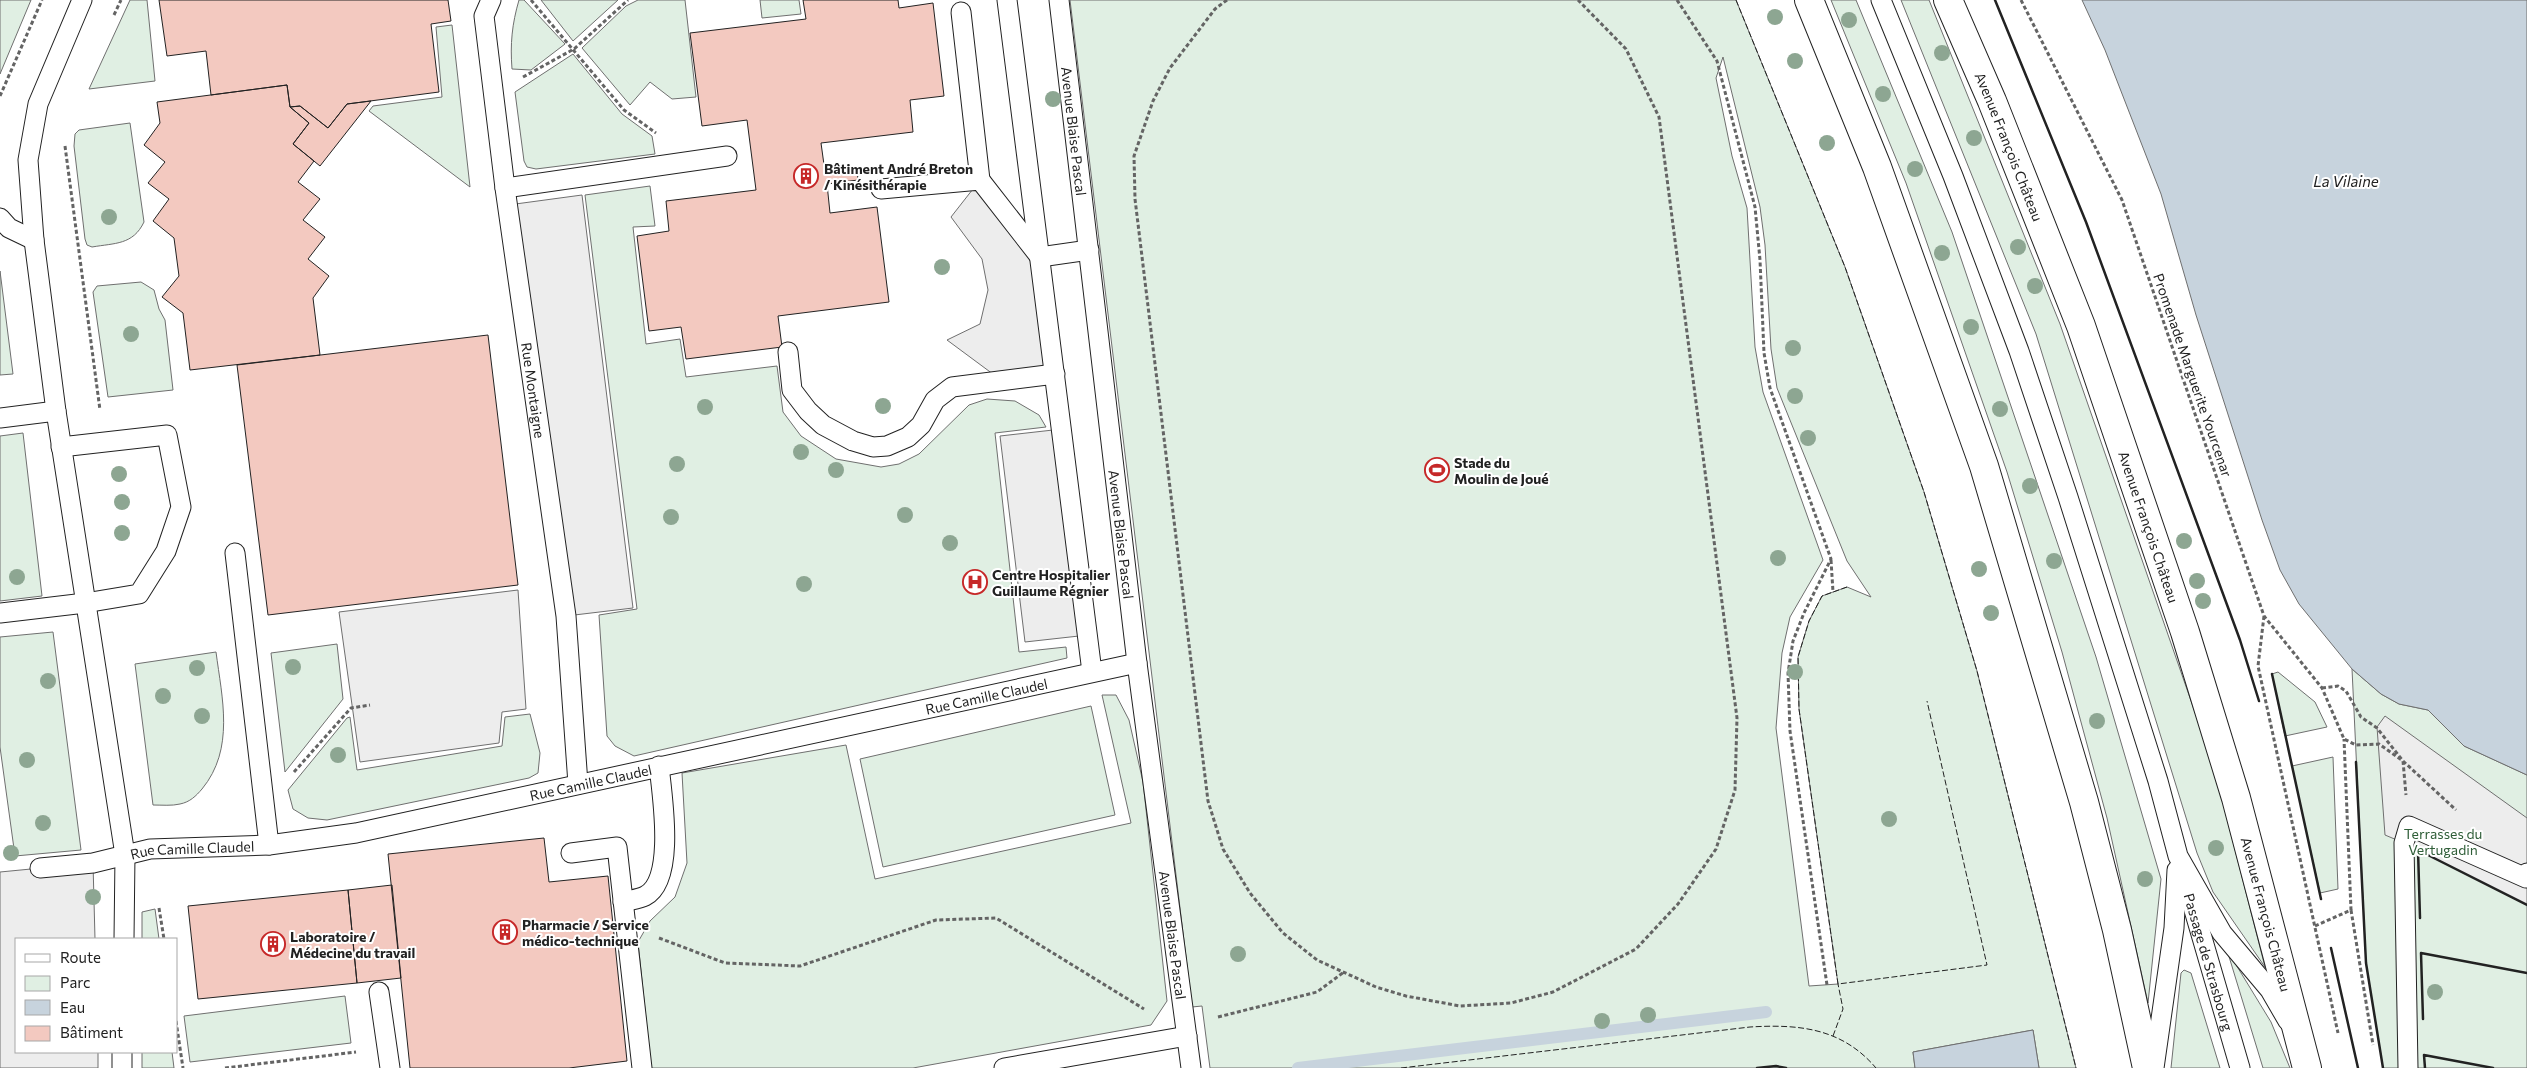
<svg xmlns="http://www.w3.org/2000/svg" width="2527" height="1068" font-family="Commissioner,sans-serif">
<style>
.green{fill:#e0efe3;stroke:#6f6f6f;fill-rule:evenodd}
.parking{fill:#ededed;stroke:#6f6f6f}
.water{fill:#c7d3dd;stroke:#6f6f6f}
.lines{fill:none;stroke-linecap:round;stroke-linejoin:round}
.stream{stroke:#c7d3dd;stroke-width:12}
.building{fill:#f3c9c0;stroke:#222}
.service-casing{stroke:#222;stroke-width:21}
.primary-casing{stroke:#222;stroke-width:30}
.path{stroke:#646464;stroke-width:3;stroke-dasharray:4 2.5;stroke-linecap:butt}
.service{stroke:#fff;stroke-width:19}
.primary{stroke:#fff;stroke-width:28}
.fence{stroke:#222;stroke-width:1;stroke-dasharray:6 2.5;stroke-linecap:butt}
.wall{stroke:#222;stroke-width:2.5}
.tree{fill:#8da692}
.labels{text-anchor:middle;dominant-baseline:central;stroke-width:4;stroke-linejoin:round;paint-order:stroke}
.street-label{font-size:14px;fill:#222;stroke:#fff}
.poi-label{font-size:14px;font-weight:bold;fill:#222;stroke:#fff;text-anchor:start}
.park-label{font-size:14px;fill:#2f5e38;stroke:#fff}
.water-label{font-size:15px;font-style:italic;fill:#222;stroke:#fff}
</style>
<rect width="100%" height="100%" fill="#fff"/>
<path class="green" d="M0 0H31L0 74Z
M130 0H147L155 81 89 89Z
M519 0H524L565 44 531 70 512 69C510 44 512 24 519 0Z
M541 0H618L573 41Z
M638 0H685L696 97 672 99 650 82 630 105 582 48 626 6Z
M760 0H799L801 14 762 18Z
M1070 0H1736L1845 267 1924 492 1977 671 2076 1068H2039L2033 1030 1913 1052 1915 1068H1210L1202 1006 1192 1007ZM1723 57 1760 207 1765 245 1771 349 1777 388 1847 561 1871 597 1847 587 1822 596 1809 621 1798 657 1799 709 1838 984 1809 986 1776 728 1782 653 1790 617 1823 560 1763 392 1755 347 1747 208 1732 156 1716 78Z
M1831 0H1856L1952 232 2096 657 2161 879 2148 1003 2107 818 2062 652 2007 472 1906 183Z
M1901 0H1929L2060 324 2214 767 2265 967 2213 892 2197 853 2036 334Z
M452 25 470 187 369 111 373 106 442 97 436 27Z
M573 54 622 114 652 136 655 154 536 169 527 167 524 161 515 92Z
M130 123 144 222C133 245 115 243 92 247L87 245 85 239 74 146 75 134 79 130Z
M650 186 655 226 633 227 646 344 680 339 686 377 777 366 783 412 801 436 836 459 881 467 899 464 919 454 969 405 987 399 1015 401 1039 415 1046 427 995 433 1019 652 1066 647 1067 658 634 756 615 746 607 736 599 615 637 609 585 195Z
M0 271 13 374 0 375Z
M141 282 154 290 159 309 165 320 173 390 108 397 93 292 97 286Z
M23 433 42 596 0 601V436Z
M53 632 81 850 15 856 0 747V637Z
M337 644 343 699 285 772 271 653Z
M216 652C222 698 235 749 202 789 196 796 190 802 180 804 172 806 162 805 153 805L135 664Z
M2352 669 2381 694 2399 704 2428 710 2464 746 2527 775V1068H2383L2366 963Z
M2278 672 2315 702 2327 727 2285 736 2272 674Z
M1102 695H1116L1129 720 1143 782 1167 1001 1151 1025 913 1068H651L638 942 650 921 675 897 687 863 682 773 846 745 875 879 1131 823Z
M1091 706 1115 815 883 867 860 759Z
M530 714 540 753 538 773 529 778 327 820 308 818 293 809 288 790 347 718 350 717 357 770 502 746 505 717Z
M2333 757 2338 889 2320 893 2292 766Z
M155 909 159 939H142V912Z
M2227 950 2271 1022 2290 1068H2263Z
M2184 970 2191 973 2220 1068H2171L2181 973Z
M345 996 351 1043 190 1062 184 1016Z
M142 1052H172L174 1068H142Z"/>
<path class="parking" d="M980 180 1040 257 1055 374 1001 380 947 340 980 324 988 290 982 259 951 217Z
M582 195 633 608 566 616 508 205Z
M1062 429 1088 635 1025 642 1000 436Z
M518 590 526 709 502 712 499 743 360 762 339 612Z
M2385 716 2527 818V905L2404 843 2385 835 2377 727Z
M93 863 95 939H16V1052H98V1068H0V872Z"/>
<path class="water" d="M2082 0H2527V775L2464 746 2428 710 2399 704 2381 694 2352 669 2299 604 2280 570 2262 520 2196 315 2161 194 2105 50Z
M2033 1030 2039 1068H1915L1913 1052Z"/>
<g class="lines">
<path class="stream" d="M1298 1068 1766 1012"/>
</g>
<path class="building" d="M159 0H448L451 21 431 24 439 92 347 104 328 128 300 106 290 107 287 85 211 95 206 51 167 56Z
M803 0H898L899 8 933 3 944 96 910 100 913 132 821 143 825 172 857 168 858 180 827 184 830 213 877 207 889 302 778 316 782 347 686 359 681 327 649 331 637 236 669 231 666 201 756 190 747 120 702 126 690 33 806 19Z
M287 85 290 107 309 123 293 144 314 161 298 182 320 199 303 220 325 237 308 259 329 276 313 298 320 355 190 370 183 313 162 297 179 276 174 238 153 221 169 199 148 183 165 162 144 145 160 123 157 102Z
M371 101 320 166 293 144 309 123 290 107 300 106 328 128 347 104Z
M488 335 518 585 268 615 237 365Z
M544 838 549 882 608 876 627 1061 569 1068H410L388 854Z
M392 885 401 978 357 983 348 890Z
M348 890 357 983 198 999 188 906Z"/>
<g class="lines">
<defs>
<g id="service">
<path d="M82 0 38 104 28 160 34 240 56 411 125 855 124 939"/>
<path id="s1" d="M491 0 484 16 505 188 566 616 578 784"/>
<path d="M1007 0 1092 672"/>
<path id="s2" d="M1059 0 1137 663 1191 1068"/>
<path d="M1881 0 1953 176 2019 351 2068 497 2158 781 2178 856 2222 933 2270 990 2288 1021"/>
<path d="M961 12 980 180"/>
<path d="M505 188 727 156"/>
<path d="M881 189 980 180 1040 257 1089 250"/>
<path d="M0 218 9 228 34 240"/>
<path d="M788 352 792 390 808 411 823 425 853 441 873 447 887 446 908 437 921 425 935 400 952 387 1055 374"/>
<path d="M0 418 56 411"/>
<path d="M235 553 269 845"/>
<path d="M0 613 85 603 139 594 166 551 181 507 167 435 61 447"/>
<path d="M571 853 617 847 642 1068"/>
<path id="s3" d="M40 868 93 863 150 849 269 845 356 833 1137 663"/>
<path id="s4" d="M2187 886 2240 1068"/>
<path d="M623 902C630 900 639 899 645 896 676 880 662 795 659 766"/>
<path d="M379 992 390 1068"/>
<path d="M122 1068V1052"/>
<path d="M1004 1068 1187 1036"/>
<path d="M2154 1068 2174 928 2177 870"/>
<path d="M2408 1068 2404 843 2409 826 2526 878 2527 873"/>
</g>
<g id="primary">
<path d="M1809 0 1877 167 1984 466 2084 802 2117 930 2147 1068"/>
<path id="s5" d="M1948 0 1992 101 2081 326 2185 632 2236 798 2307 1068"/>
</g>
</defs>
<use href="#service" class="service-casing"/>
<use href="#primary" class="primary-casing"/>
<path class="path" d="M531 0 624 110 656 133
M1227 0 1215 9 1170 68 1153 101 1134 156 1135 199 1208 801 1223 849 1250 893 1283 933 1317 960 1376 987 1406 996 1460 1006 1511 1003 1553 992 1636 949 1678 904 1716 849 1735 790 1737 718 1659 117 1626 49 1578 0
M1677 0 1717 61 1755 207 1760 260 1764 353 1770 388 1831 559 1804 613 1793 641 1788 673 1790 731 1827 985
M2021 0 2122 200 2264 616 2322 688 2344 739 2356 745 2379 744 2403 761 2456 810
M114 15 121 0
M523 77 574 49 628 0
M0 96 42 0
M65 146 100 410
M1831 560 1833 592
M2264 616 2258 666 2338 1033
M2322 688 2338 686 2346 691 2361 717 2377 728 2403 761 2406 795
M294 772 351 708 370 705
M159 908 164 939
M2351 910 2373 1045
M2315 926 2351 910 2344 739
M659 938 725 963 800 966 936 920 996 918 1144 1009
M1218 1017 1317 992 1344 972
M176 1021 183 1068
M225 1068 356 1052"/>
<use href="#service" class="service"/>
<use href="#primary" class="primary"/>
<path class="fence" d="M1736 0 1845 267 1924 492 1977 671 2076 1068
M1847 587 1822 596 1809 621 1798 657 1799 709 1838 984 1987 965 1927 701
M1833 1036 1843 1009 1838 984
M1401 1068 1750 1027C1799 1024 1842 1028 1876 1068"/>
<path class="wall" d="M1995 0 2086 222 2240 640 2259 701
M2272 674 2321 899
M2356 762 2366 963 2383 1068
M2420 918 2418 850 2527 905
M2331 948 2358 1068
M2423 1019 2421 953 2527 973
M1757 1068 1776 1066 1786 1068
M2425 1068 2424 1055 2493 1068"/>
</g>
<g class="tree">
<circle cx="1775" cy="17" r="8"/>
<circle cx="1849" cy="20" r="8"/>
<circle cx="1942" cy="53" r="8"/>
<circle cx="1795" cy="61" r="8"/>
<circle cx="1883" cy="94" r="8"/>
<circle cx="1053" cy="99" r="8"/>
<circle cx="1974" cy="138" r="8"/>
<circle cx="1827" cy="143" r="8"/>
<circle cx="1915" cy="169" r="8"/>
<circle cx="109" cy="217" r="8"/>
<circle cx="2018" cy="247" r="8"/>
<circle cx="1942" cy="253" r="8"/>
<circle cx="942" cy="267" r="8"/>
<circle cx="2035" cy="286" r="8"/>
<circle cx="1971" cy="327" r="8"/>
<circle cx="131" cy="334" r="8"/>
<circle cx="1793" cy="348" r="8"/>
<circle cx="1795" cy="396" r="8"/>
<circle cx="883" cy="406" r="8"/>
<circle cx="705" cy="407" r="8"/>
<circle cx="2000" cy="409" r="8"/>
<circle cx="1808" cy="438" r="8"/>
<circle cx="801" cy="452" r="8"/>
<circle cx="677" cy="464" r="8"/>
<circle cx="836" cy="470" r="8"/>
<circle cx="119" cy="474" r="8"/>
<circle cx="2030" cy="486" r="8"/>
<circle cx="122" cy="502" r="8"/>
<circle cx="905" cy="515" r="8"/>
<circle cx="671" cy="517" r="8"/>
<circle cx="122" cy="533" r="8"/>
<circle cx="2184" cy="541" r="8"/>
<circle cx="950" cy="543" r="8"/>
<circle cx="1778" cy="558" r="8"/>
<circle cx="2054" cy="561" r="8"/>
<circle cx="1979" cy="569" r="8"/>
<circle cx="17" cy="577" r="8"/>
<circle cx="2197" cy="581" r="8"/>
<circle cx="804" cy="584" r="8"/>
<circle cx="2203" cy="601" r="8"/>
<circle cx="1991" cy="613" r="8"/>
<circle cx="293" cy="667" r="8"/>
<circle cx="197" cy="668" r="8"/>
<circle cx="1795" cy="672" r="8"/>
<circle cx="48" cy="681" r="8"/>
<circle cx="163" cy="696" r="8"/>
<circle cx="202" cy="716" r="8"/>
<circle cx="2097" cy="721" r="8"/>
<circle cx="338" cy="755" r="8"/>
<circle cx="27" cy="760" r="8"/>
<circle cx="1889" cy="819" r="8"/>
<circle cx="43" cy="823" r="8"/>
<circle cx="2216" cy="848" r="8"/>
<circle cx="11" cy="853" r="8"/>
<circle cx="2145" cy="879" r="8"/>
<circle cx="93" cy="897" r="8"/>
<circle cx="1238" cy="954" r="8"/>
<circle cx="2435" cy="992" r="8"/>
<circle cx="1648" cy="1015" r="8"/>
<circle cx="1602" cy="1021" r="8"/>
</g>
<defs>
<symbol id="building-ring" viewBox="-11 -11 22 22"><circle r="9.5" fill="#fff" stroke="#c62828" stroke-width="1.5"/><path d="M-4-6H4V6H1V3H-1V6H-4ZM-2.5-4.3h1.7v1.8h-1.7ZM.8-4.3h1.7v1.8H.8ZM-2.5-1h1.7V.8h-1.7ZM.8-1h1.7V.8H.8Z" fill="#c62828"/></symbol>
<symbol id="stadium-ring" viewBox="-11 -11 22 22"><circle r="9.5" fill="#fff" stroke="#c62828" stroke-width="1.5"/><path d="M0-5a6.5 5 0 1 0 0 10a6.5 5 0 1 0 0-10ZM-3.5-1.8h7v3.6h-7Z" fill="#c62828"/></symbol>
<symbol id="hospital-ring" viewBox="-11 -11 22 22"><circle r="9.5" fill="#fff" stroke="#c62828" stroke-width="1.5"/><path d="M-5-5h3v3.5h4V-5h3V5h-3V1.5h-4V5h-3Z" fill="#c62828"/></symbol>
</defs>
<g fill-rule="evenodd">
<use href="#building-ring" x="792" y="162" width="28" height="28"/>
<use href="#stadium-ring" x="1423" y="456" width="28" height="28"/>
<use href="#hospital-ring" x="961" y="568" width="28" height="28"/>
<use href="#building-ring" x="491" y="918" width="28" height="28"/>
<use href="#building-ring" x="259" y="930" width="28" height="28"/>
</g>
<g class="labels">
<g class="street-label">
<text stroke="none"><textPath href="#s2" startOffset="132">Avenue Blaise Pascal</textPath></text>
<text stroke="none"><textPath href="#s5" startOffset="159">Avenue François Château</textPath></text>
<text transform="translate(2193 375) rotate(71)">Promenade Marguerite Yourcenar</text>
<text stroke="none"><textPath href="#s1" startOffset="395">Rue Montaigne</textPath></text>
<text stroke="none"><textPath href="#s5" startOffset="564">Avenue François Château</textPath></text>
<text stroke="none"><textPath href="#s2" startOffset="538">Avenue Blaise Pascal</textPath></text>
<text stroke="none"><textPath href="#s3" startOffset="964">Rue Camille Claudel</textPath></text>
<text stroke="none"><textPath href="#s3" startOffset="559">Rue Camille Claudel</textPath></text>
<text stroke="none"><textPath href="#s3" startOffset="154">Rue Camille Claudel</textPath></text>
<text stroke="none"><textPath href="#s5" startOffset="969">Avenue François Château</textPath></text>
<text stroke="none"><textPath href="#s2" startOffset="942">Avenue Blaise Pascal</textPath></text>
<text stroke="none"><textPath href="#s4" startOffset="79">Passage de Strasbourg</textPath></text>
</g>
<g class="poi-label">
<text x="824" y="168">Bâtiment André Breton<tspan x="824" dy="16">/ Kinésithérapie</tspan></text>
<text x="1454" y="462">Stade du<tspan x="1454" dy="16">Moulin de Joué</tspan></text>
<text x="992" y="574">Centre Hospitalier<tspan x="992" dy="16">Guillaume Régnier</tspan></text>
<text x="522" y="924">Pharmacie / Service<tspan x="522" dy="16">médico-technique</tspan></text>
<text x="290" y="936">Laboratoire /<tspan x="290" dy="16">Médecine du travail</tspan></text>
</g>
<g class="park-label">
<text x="2443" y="833">Terrasses du<tspan x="2443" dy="16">Vertugadin</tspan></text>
</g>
<g class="water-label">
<text x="2346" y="181">La Vilaine</text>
</g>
</g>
<rect x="15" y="938" width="162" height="115" fill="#ffffff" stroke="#a7a7a7"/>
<rect x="25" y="954" width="25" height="8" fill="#ffffff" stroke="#a7a7a7"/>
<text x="60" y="963" font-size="15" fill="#222222">Route</text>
<rect x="25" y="976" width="25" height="15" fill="#e0efe3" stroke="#a7a7a7"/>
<text x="60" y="988" font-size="15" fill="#222222">Parc</text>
<rect x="25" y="1000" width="25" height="15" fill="#c7d3dd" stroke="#a7a7a7"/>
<text x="60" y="1013" font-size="15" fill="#222222">Eau</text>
<rect x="25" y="1026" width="25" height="15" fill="#f3c9c0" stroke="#a7a7a7"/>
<text x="60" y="1038" font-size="15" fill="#222222">Bâtiment</text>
</svg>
